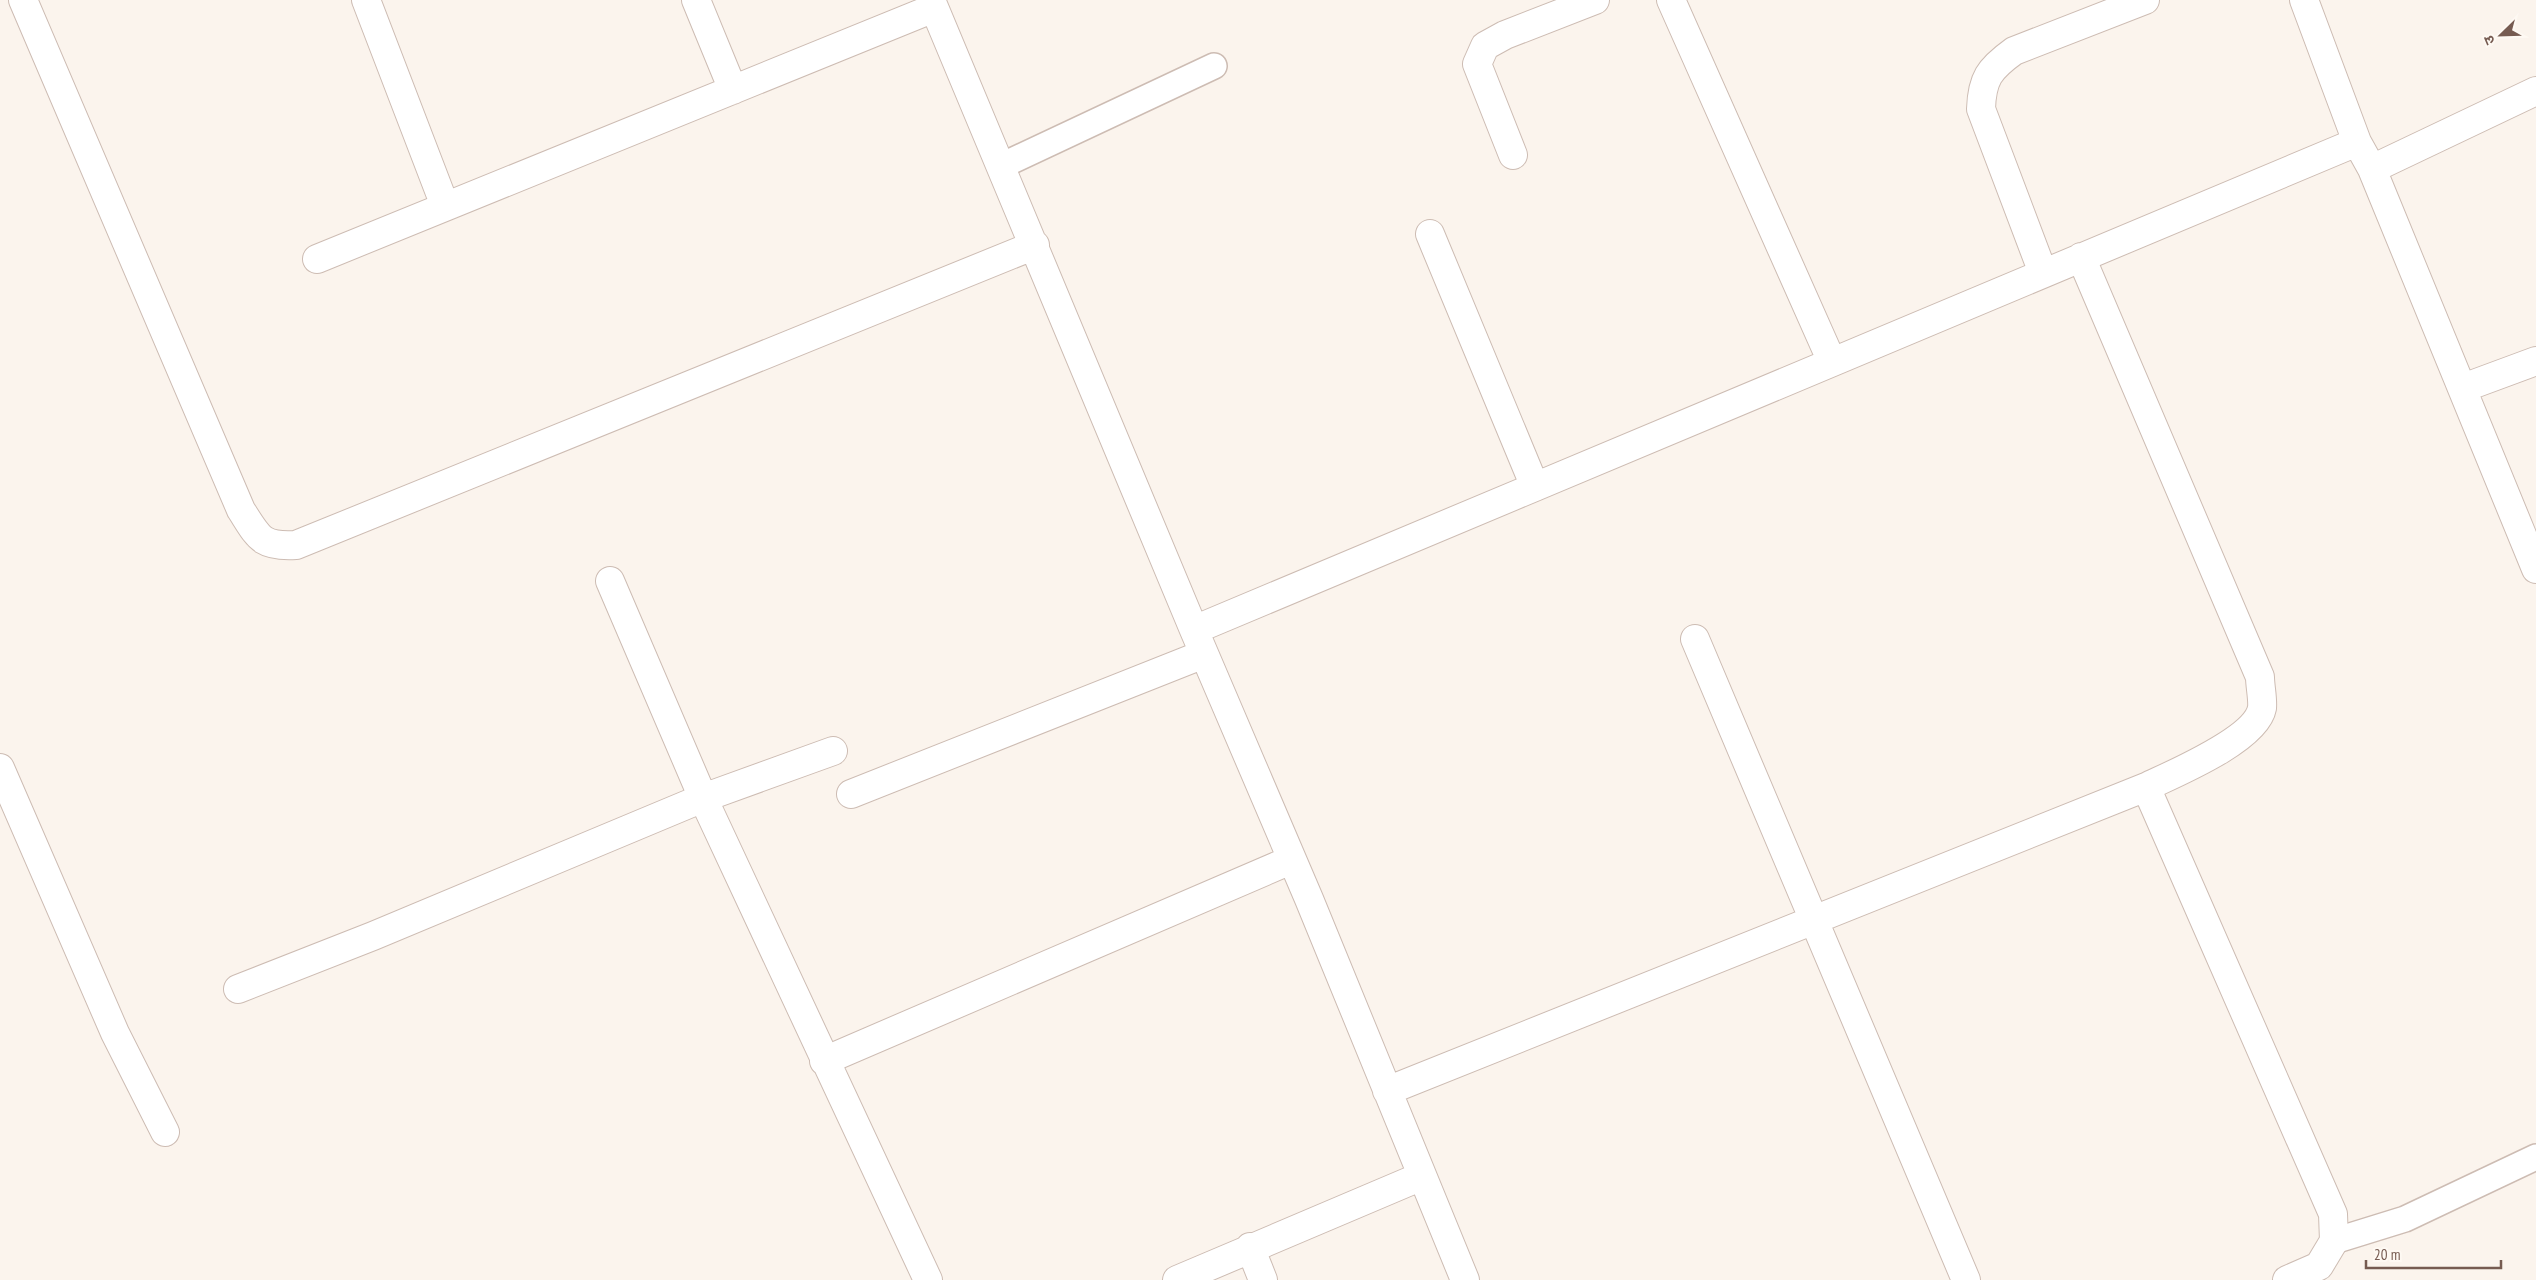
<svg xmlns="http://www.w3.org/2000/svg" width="2536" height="1280" font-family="'PT Sans Narrow','Noto Sans Devanagari',sans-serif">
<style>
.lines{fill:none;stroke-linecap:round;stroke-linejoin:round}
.service-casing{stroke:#cdbcb3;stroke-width:28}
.minor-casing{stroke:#cdbcb3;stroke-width:30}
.service{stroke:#fff;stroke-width:25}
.minor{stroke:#fff;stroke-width:28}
</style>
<rect width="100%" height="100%" fill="#fbf4ed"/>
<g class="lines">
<defs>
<path id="service" d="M1001 166 1214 66
M2334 1241 2405 1219 2536 1157"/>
<path id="minor" d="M23 0 241 510C259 538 261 547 296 545L1035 245
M366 0 445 206
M696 0 733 90
M931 0 1194 630 1309 899 1465 1280
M1671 0 1832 362
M2304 0 2357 142 2372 169 2536 569
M1513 155 1477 64 1485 46 1505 35 1595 0
M2372 169 2536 91
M1430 234 1535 487
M317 259 934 8
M2043 273 1981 109C1982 79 1989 69 2014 51L2145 0
M2463 388 2536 361
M610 581 703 798 928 1280
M1194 630 2357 142
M1695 639 1966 1280
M0 768 115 1033 165 1132
M2146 787 2333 1214 2334 1241 2319 1266 2287 1280
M851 794 1204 654
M238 989 373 936 703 798 833 751
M824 1061 1291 860
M1387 1091 2146 787C2173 774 2256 740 2262 708 2263 699 2260 686 2260 677L2081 257
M1250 1247 1263 1280
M1177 1280 1422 1176"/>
</defs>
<use href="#service" class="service-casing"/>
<use href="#minor" class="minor-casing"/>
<use href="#service" class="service"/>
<use href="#minor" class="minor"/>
</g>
<g transform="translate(2501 35) rotate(247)" stroke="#fef9f3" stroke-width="4" paint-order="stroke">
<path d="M0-4L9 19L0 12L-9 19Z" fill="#765b51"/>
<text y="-8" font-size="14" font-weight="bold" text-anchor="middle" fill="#765b51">उ</text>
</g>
<path d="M2366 1260v8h135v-8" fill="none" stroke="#765b51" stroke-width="2.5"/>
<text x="2374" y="1260" font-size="15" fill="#765b51" stroke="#fef9f3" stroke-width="4" paint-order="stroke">20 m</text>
</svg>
